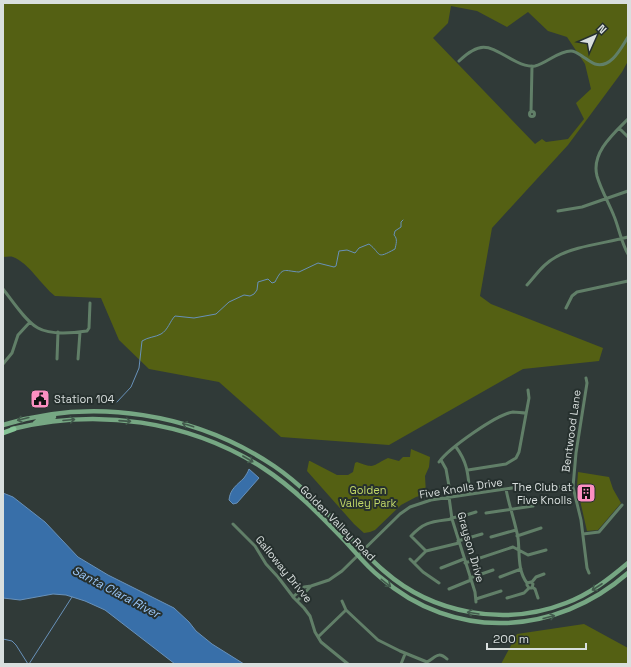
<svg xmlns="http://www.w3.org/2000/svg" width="631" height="667" font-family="'Space Grotesk',sans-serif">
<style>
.green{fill:#546013;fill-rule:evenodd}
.water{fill:#386fa9;stroke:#6891b9}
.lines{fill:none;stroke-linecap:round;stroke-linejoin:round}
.stream{stroke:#6891b9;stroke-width:1}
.minor{stroke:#617f68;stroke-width:3}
.secondary{stroke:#76a783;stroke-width:4.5}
.primary{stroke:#86c597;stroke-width:5}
.oneway{stroke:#425a4c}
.labels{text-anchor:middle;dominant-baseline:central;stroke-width:4;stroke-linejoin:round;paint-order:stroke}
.poi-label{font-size:11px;fill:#d9dfde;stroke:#26302e;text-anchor:start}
.street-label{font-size:11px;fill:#d9dfde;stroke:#26302e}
.park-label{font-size:11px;fill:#c1d768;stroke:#26302e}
.water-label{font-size:12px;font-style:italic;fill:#99c4f5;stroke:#26302e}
</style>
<rect width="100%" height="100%" fill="#303a38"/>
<path class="green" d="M3 3H628V61L622 72 568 145 492 228 480 296 491 304 603 348 599 361 523 369 389 445 281 437 219 382 149 369 119 340 101 298 55 296C41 285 29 263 13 257 10 256 6 257 3 257ZM451 6 477 11 507 27 528 12 548 31 567 37 585 64 591 89 576 103 584 119 568 139 546 142 542 139 535 144 433 38 448 23Z
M411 449 430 457 429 467 425 476 426 494 416 497 401 505 375 530 370 532 364 533 354 524 307 471 309 461H310L337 475H348L353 472 355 463 357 462C376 469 371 466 388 458L399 461 403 457H410Z
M578 472 609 477 613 489 621 503 598 530 587 531 577 487Z
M584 624 628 648V664H501L517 634Z"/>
<path class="water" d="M249 469 259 478 237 503 233 504 229 500C230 489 237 485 244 478 246 475 248 472 249 469Z
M3 493 13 497 45 522 78 557 108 575 174 608 189 622 196 631 212 644 244 664H175L105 610 85 601 66 595 53 594 20 600 3 598Z"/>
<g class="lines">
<path class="stream" d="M117 402 131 387 139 368 142 341C148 337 156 337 161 334 168 330 170 321 175 316L194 318 216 314 229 302 244 295 250 296 254 294 257 290 258 282 268 279 272 283 275 282C283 266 284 271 299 272L318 263 334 267 336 266 339 251 347 250 355 253 359 248 369 244C382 254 375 260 395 249 396 244 398 239 394 235L395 231 401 227V222L403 220
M3 639 12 641 16 645 28 664
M29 664 72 597"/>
<path class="minor" d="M459 61C484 37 491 49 517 62 523 65 528 67 535 66 547 63 558 51 571 51 576 51 580 55 585 58 588 60 592 63 595 64 611 69 621 48 628 37
M529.5 114a2.5 2.5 0 1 1 5 0a2.5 2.5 0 1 1-5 0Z
M531 112 532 66
M628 119C613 134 591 153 597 176 601 190 609 203 614 216 619 228 621 242 628 254
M619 128 628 137
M558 211 582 207 628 191
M527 285C536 275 544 263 556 257 574 246 607 243 628 237
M3 289C12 300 25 321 38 328 50 335 73 333 87 331L89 328 90 303
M566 308 572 296 577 292 628 281
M57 359 58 332
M78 359 80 332
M3 364 12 353 18 335 30 322
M586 378 587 383 576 453 573 487 581 520 587 568 589 573
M456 447C468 463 468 475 470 494
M441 460 446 469 449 486
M439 462C449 448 497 414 513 412 517 412 522 413 526 413
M468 470 506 464 516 458 519 452 529 398 528 390
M506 489C509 506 515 521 518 538 520 553 517 570 527 583
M449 497 452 519 475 592 476 602
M486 513 533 506
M451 518 463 516 476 512
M233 524 255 546 266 564 278 577 294 598 304 608 310 616 315 632 321 642 348 664
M583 534 599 532 622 505
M517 536 541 528
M491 537 516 530
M458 541 482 534
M426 551 411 536C425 521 432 522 452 519
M426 551 459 543
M410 559 423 572 439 583
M414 563 426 551
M465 563 513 547 528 555 546 550
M441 568 464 559
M500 577 521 569
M470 578 493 570
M532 582 536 577 544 574
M532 587 535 589 538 598
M449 589 471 580
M293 597 304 587 311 586 329 580 342 571 400 514 410 507 431 500 519 487H573
M507 598 524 593 529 588H532L533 584 531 582 527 583V585L529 588
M476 599 501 591
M297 601 311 586
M342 601 346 610 378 640 400 651 427 662C436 657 438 651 447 659
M318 637 346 610
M401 664 405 654"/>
<path class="secondary" d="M35 423 40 419 54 417
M3 425C94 397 195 413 274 466 318 496 345 537 384 571 433 614 505 627 566 603 590 594 609 579 628 563
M12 429C97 408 188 420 263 468 294 488 320 515 346 542 357 554 367 567 380 577 454 642 556 636 628 573"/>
<path class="primary" d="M3 433 14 429"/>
</g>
<defs><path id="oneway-shaft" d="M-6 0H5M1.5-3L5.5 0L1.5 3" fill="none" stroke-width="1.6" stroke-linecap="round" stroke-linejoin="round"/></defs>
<g class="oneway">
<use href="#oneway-shaft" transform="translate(23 419) rotate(166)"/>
<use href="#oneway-shaft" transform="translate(69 420) rotate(-5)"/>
<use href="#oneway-shaft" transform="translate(125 421) rotate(4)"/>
<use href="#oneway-shaft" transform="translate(188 425) rotate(-162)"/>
<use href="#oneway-shaft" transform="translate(248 459) rotate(30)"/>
<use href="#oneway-shaft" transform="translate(386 583) rotate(38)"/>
<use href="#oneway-shaft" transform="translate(597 587) rotate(147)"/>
<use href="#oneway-shaft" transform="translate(473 613) rotate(-171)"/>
<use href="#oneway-shaft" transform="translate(549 617) rotate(-14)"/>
</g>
<defs>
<symbol id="civic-square" viewBox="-11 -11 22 22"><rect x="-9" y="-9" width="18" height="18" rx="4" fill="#fc8fc1" stroke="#26302e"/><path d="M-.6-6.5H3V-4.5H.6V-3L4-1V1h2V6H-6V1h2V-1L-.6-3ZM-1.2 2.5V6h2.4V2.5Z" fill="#111"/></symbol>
<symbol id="building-square" viewBox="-11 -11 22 22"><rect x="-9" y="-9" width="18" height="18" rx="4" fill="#fc8fc1" stroke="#26302e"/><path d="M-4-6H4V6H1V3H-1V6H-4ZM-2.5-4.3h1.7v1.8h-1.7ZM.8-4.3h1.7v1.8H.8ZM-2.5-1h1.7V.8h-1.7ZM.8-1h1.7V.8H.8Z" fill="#111"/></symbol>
</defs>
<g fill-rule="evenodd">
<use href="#civic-square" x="29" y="388" width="22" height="22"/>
<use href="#building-square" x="575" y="482" width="22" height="22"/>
</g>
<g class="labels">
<g class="poi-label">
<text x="54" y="399">Station 104</text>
<text x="572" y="487" text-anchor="end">The Club at<tspan x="572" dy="13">Five Knolls</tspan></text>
</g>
<g class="street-label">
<text transform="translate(571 431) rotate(-82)">Bentwood Lane</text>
<text transform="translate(461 488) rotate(-9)">Five Knolls Drive</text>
<text transform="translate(338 523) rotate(45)">Golden Valley Road</text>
<text transform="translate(471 547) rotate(74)">Grayson Drive</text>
<text transform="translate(284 569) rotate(51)">Galloway Drivve</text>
</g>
<g class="park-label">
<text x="368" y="490">Golden<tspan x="368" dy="13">Valley Park</tspan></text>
</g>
<g class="water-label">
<text transform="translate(116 592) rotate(28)">Santa Clara River</text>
</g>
</g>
<rect width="631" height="667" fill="none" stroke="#d9dfde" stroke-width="8"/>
<g transform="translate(595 36) rotate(45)" stroke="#26302e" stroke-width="3" paint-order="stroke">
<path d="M0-3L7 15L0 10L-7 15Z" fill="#d9dfde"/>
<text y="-6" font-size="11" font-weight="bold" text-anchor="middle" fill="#d9dfde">N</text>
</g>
<path d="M487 643v6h99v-6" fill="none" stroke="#d9dfde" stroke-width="2"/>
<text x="493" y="643" font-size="12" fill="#d9dfde" stroke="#26302e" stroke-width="3" paint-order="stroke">200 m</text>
</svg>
